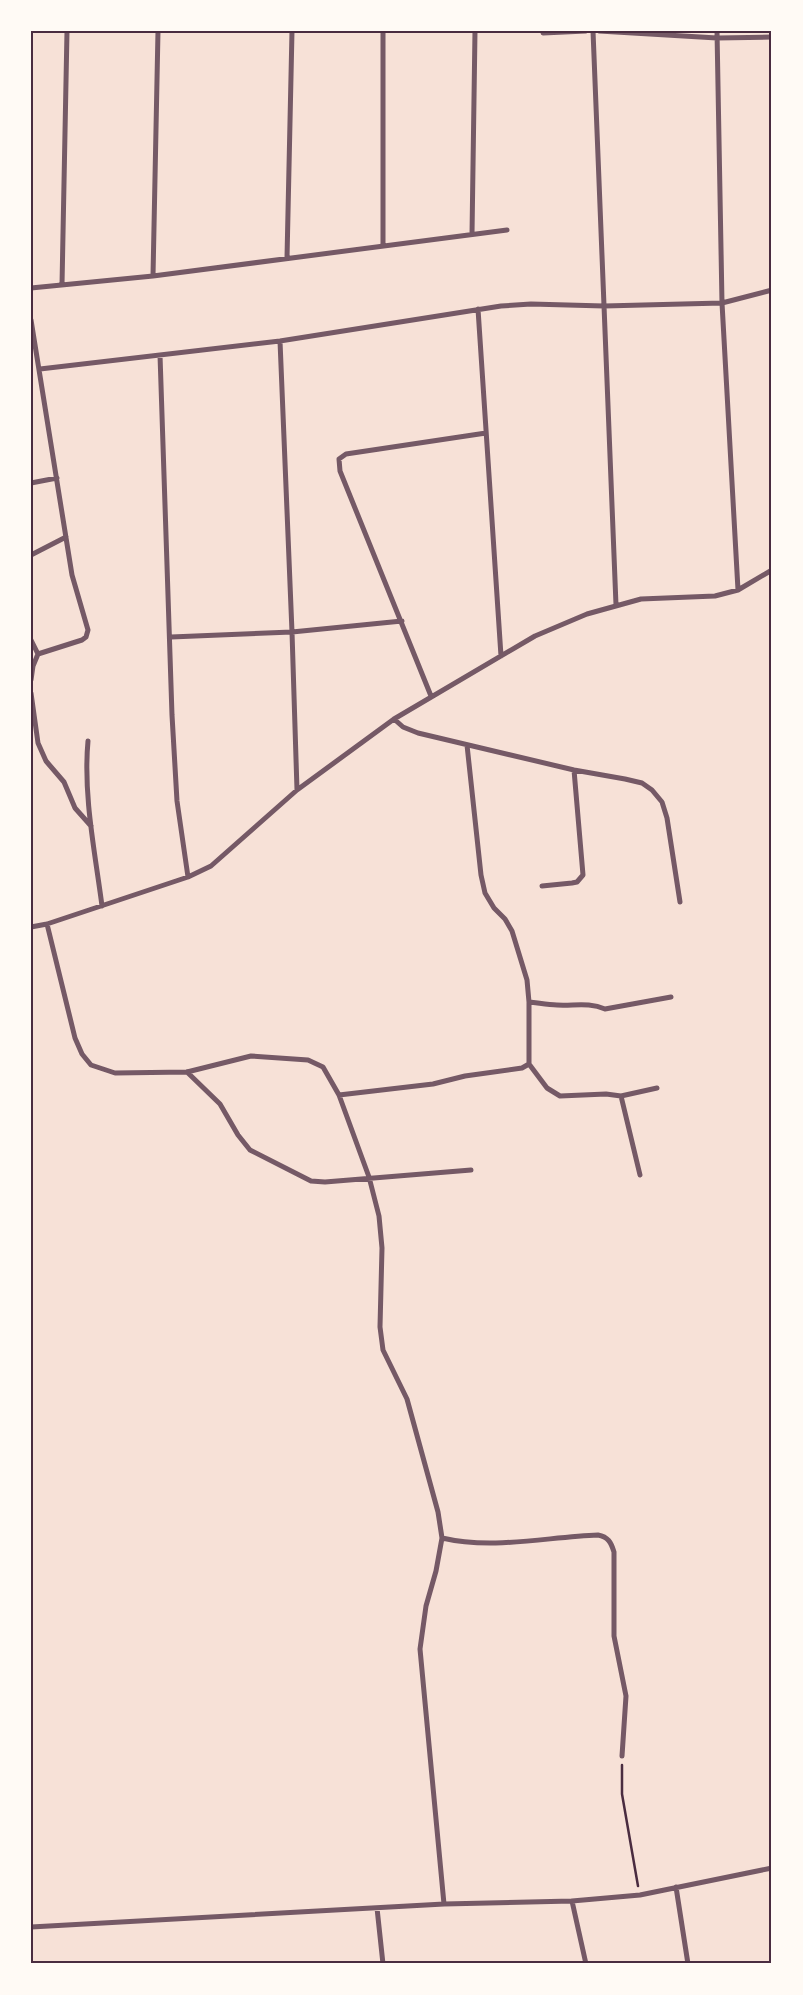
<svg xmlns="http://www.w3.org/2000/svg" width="803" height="1995" font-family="'IBM Plex Sans',sans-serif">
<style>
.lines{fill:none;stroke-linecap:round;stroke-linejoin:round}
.path{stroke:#4a2c40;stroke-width:2.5}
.minor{stroke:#755966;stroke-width:5}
.neatline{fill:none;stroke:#4a2c40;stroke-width:2}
</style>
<rect width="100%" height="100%" fill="#f7e1d7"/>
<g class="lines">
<path class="path" d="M622 1765V1794L638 1886"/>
<path class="minor" d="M593 31 616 605
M599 31 717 38 772 37
M717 31 722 303 738 590
M543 33 586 31
M472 234 475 31
M383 245V31
M287 258 292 31
M153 276 158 31
M62 285 67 31
M31 288 153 276 507 230
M478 309 501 656
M31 320 72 575 88 630 86 637 82 640 38 654 33 666 31 680
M280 341 292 632 297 790
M160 355 172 715 177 801 188 877
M40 369 280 341 501 306 531 304 604 306 722 303 772 290
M31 483 57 478
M31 555 66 537
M171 637 292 632 402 621
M31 640 38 654
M31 693 38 743 46 761 64 782 75 808 91 826
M431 696 340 471 339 459 346 454 486 433
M394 719 403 727 418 733 574 770 625 779 642 783 652 790 662 802 667 818 680 902
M88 741C83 795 95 852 102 906
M467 745 481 875 485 893 494 908 505 919 512 931 527 980 529 1002V1064L547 1088 560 1096 606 1094 621 1096 657 1088
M542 886 572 883 577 882 583 875 574 770
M47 924 75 1038 82 1054 91 1065 115 1073 187 1072 251 1056 308 1060 323 1067 339 1095 369 1177 379 1216 382 1248 380 1327 383 1350 407 1399 438 1512 442 1538 436 1571 426 1606 420 1649 444 1904
M31 927 47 924 188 877 211 866 297 790 394 719 535 636 587 614 641 599 715 596 738 590 772 570
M529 1002C539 1003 548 1005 557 1005 574 1006 589 1002 605 1009L671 997
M187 1072 220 1104 238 1135 250 1150 311 1181 325 1182 471 1170
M339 1095 433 1084 465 1076 522 1068 529 1064
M621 1096 640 1175
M442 1538C493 1550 546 1537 598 1535 608 1537 611 1542 614 1552V1636L626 1696 622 1756
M676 1887 688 1964
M572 1901 586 1964
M377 1908 383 1964
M31 1927 444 1904 572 1901 640 1895 772 1868"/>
</g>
<rect width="803" height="1995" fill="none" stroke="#fffaf5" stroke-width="65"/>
<rect x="32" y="32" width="738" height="1930" class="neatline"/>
</svg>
